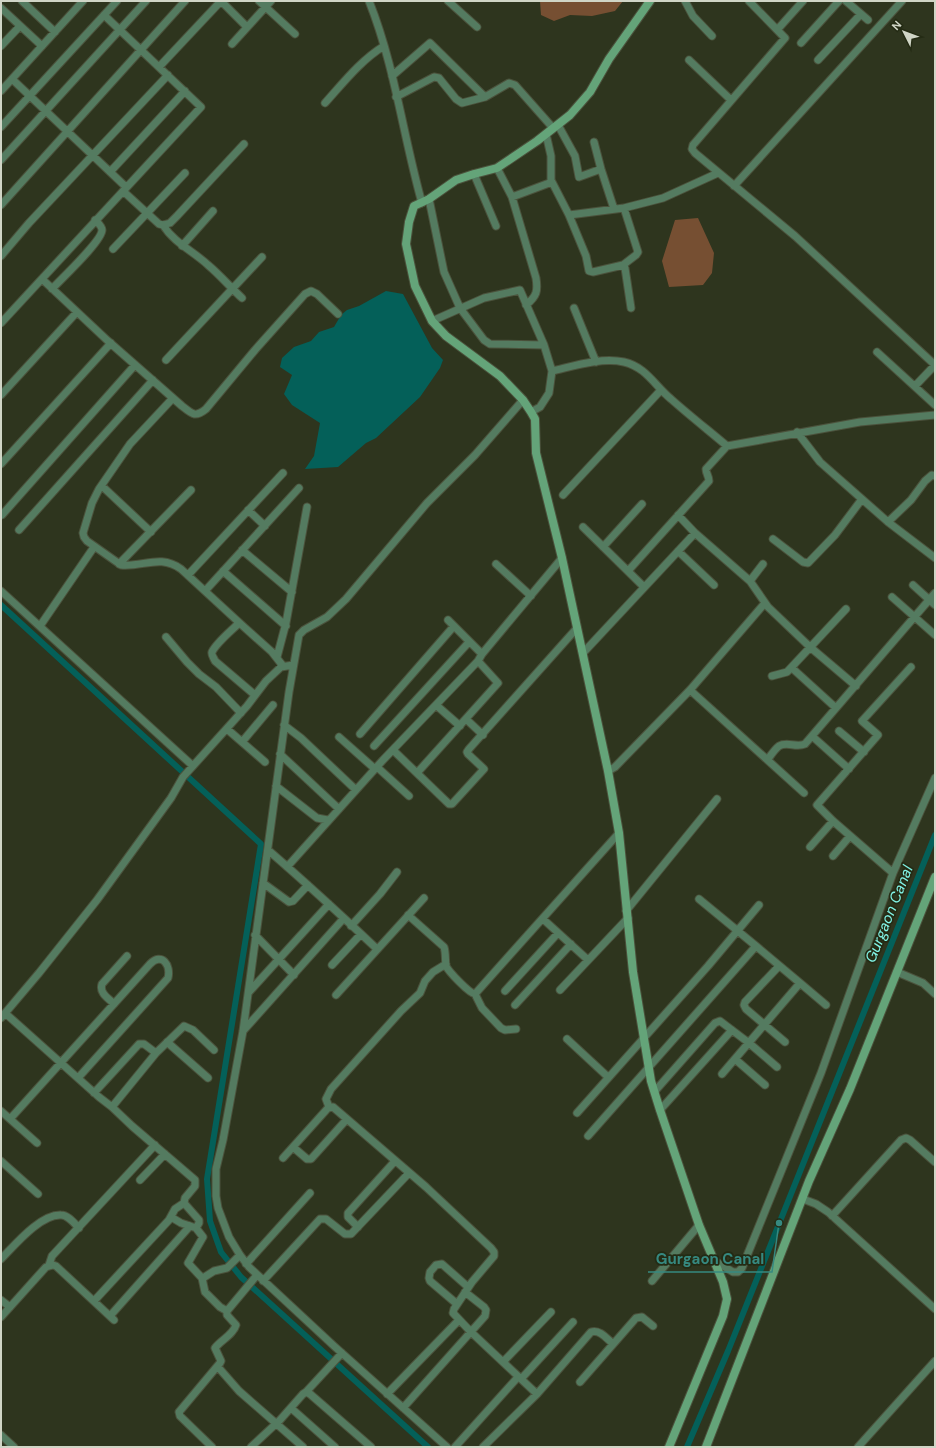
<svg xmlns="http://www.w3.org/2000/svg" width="936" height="1448" font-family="'DM Sans',sans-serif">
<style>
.green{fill:#764f32}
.water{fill:#046059}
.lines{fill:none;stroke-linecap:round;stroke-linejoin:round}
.canal{stroke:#046059;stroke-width:6}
.street-casing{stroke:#4b523c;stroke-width:9}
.secondary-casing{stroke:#4b523c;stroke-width:10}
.street{stroke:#547b60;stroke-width:7}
.secondary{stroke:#64a479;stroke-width:8}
.labels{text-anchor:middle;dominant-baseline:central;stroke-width:3.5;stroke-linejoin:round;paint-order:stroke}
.water-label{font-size:15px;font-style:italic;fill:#82f4e7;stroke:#242b14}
.leader{fill:none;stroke:#368980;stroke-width:1.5}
.callout-dot{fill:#368980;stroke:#242b14;stroke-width:1.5}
.callout-label{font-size:15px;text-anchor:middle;font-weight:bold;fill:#368980;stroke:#242b14;stroke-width:3.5;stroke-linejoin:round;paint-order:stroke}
</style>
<rect width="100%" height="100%" fill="#2e351e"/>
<path class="green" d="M540 1H623L615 11 592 16 570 15 554 21 541 15Z
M698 218 714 253 712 273 703 285 669 287 662 261 675 220Z"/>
<path class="water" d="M386 291 403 294 432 348 443 360 440 368 420 397 376 438 366 443 338 467 305 469 314 456 320 423 292 405 284 394 292 375 280 367 282 358 294 347 311 341 319 332 334 327 341 315 347 310 359 306Z"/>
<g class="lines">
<path class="canal" d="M1 605 261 844 207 1179 210 1221 221 1252 241 1277 428 1447
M687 1447 728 1351 935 835"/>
<defs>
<path id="street" d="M22 1 55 32
M259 1 295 34
M369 1C395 66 403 136 422 203
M448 1 477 27
M685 1 693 16 712 36
M749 1 785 38 693 145 692 149 695 153 795 236 935 365
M846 1 868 20
M1 8 42 46
M777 30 803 1
M801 43 839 1
M232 44 271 1
M1 46 20 26
M689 60 731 100
M818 60 861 14
M159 67 221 1 247 27
M392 76 430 43 485 97
M12 79 126 187
M1 91 83 1
M396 97 434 77 439 78 456 99 462 103 485 97 509 83 515 85 553 128
M325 103C343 83 361 60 384 46
M558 125 575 156 579 177 601 169
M1 127 117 1
M546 134 551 156V180L569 215 586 256 589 271 593 272 623 265 625 268 631 308
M594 142 601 169 614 209
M1 160 146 1
M497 168 512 197 536 278C538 291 537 296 526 305
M110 172 185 91
M474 174 496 226
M734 186 902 1
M123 191 159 224 163 225 170 223 177 216 244 144
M512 197 552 182
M429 199 444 272 460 308 484 340 490 344 544 345
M1 205 185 1
M569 215 624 208 663 198 718 173
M163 225C174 243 193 251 208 265 220 275 230 287 242 298
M182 246 213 211
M113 249 185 173
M1 256 29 223 168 75
M623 265 636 255 638 252 624 208
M42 279 108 341 182 406C192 414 195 418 206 409L255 350 305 294 311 291 317 294 338 314
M52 289C61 279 102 241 102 230 102 226 98 223 95 220
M574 308 596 362
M432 321 484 298 520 290 544 345 552 371 549 393 540 407 531 412
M1 323 201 107 104 15
M877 352 935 405
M166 360 262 257
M552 371C574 366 601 357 624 362 646 367 655 386 671 399 689 415 708 430 727 446L860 422 935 415
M915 386 935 365
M1 395 77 312
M173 398 130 444 99 489 92 503 83 533 84 537 87 541 121 565C144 567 160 554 181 569L244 627 272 652 283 666
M797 432 820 462 888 522 935 558
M1 464 111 343
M102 486 151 532
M563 495 661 390
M248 510 265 526
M2 515 135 365
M678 515 695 533 750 581 768 607 810 647 856 686
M888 522 911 500 925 481 932 475 935 476
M583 527 644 587
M19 530 153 380
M773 539 803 562 808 563 835 535 862 499
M603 547 642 504
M242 550 292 592
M678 551 714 585
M119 564 191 490
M496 564 531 596
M223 571 286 626
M628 571 709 481C709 476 706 474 706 469L727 446
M188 575 283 473
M750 581 763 564
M913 585 935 605
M1 591 193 766
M205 591 299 488
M892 597 935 635
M448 620 482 654
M239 623C232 630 216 643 212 652 211 655 214 658 215 661L255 695
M40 626 94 547
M166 637 187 662 199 674 216 687 241 713
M583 653 695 533
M277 657 286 623 307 507
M792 668 836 708
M772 676 787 672 846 609
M690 690 804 793
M436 705 460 726
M466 719 483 735
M284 725 301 738 356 790
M227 729 265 762
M839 731 864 752
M360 734 454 626
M812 736 849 769
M339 737 375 769
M242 742 273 705
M374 746 469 642
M393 750 449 804H452L484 769 468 754 467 752 469 749 577 628
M280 754 339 809
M768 759C771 755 775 749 779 746 787 741 796 748 805 744L935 593
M377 767 409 796
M608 771 615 767 690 690 765 603
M417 773 498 683 478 661
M276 786 317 818 328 820
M810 847 833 821
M268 850C305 882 341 915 377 949
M833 856 850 836
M287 867 383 760 478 661 482 654 562 558
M893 873 833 821 817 805 878 735 862 721 911 667
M263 883 289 902 293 901 308 885
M626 911 717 799
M408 915 444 947C446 953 445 960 446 966 449 972 469 993 475 994L619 833
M543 919 588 960
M351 926 380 894 397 872
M255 935 294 975
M756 946 800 983
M332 965 361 934
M779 966 745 1002 744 1005 746 1009 785 1042
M897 972 923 983 935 994
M560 990 628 918
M505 991 558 933
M249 992 329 904
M475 994 482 1008 501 1028 505 1030 516 1029
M336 995 424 898
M114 1004C108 998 99 993 102 984L127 956
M515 1005 571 944
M5 1013 99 1097 112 1107 132 1126 195 1180V1186L185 1198 184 1203 199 1220V1223L196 1228 203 1237 188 1263 202 1278 205 1292 220 1307 227 1311
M1 1018 39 973 97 900 171 798 183 777 247 706 266 681 281 667 293 665
M243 1031 344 918
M567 1039 608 1077
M167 1042 208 1078
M156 1053 184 1026 193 1030 214 1050
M735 1059 765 1085
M722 1074 800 983 826 1005
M655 1091 715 1023 720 1021 749 1043 777 1067
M94 1093 139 1044H144L156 1053 112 1107
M329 1107 326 1099 331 1089 401 1011 420 993 425 981 433 972 446 964
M660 1110 732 1030
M1 1111 37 1143
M577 1113 708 966 759 905
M10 1119 150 964C162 952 171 965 168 978L78 1078
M588 1136 756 946 699 899
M293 1147 307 1159H311L347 1119
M283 1158 328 1108 333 1107 426 1187 491 1248 494 1252V1256L472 1282 454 1309 453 1313 471 1332 537 1394
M1 1161 38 1194
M140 1180 165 1154
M803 1199 816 1204 828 1212 935 1309
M832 1216 901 1140 906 1138 910 1140 935 1162
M171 1217 181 1223 193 1227
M358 1227 348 1217V1213L395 1161
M1 1259C14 1246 40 1214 61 1215 68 1215 74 1223 79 1228
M715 1261 733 1272H738L742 1268 821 1073 893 873 935 778
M246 1264 310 1193
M49 1265 52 1256 155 1145
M203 1278 214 1271 227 1268 240 1255
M263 1281 320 1219H326L345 1234H351L409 1173
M652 1281 699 1225
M1 1300 10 1307
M94 1301 169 1220 175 1209 184 1203
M457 1304 430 1281 429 1278 430 1272 436 1265 442 1264 468 1287
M110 1316 190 1226
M1 1317 46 1267 53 1265 56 1266 114 1320
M503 1362 551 1312
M218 1367 239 1391 303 1447
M521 1379 573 1322
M580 1382 636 1318 642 1317 653 1326
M306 1392 342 1353
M387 1394 459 1320
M291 1408 335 1447
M403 1408 485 1316 486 1310 484 1307 465 1292
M1 1435 14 1447
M212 1447 180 1416 179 1412 220 1363 221 1361 215 1348C221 1340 233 1335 236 1325L227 1315V1311L257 1275
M251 1447 280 1420 303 1394 306 1392 310 1394 371 1447
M447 1447 334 1346 249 1267 240 1255 229 1237 218 1208 216 1196V1169L223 1140 243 1031 289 692 299 635 304 630 327 617 346 599 427 503 475 455 523 400
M455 1447 518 1377
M483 1447 537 1394 591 1332C600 1329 607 1339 613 1344
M858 1447 935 1361"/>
<path id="secondary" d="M650 1 609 59 590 92 570 115 537 141 497 168 474 174 456 180 429 199 414 206 409 222 406 244 415 286 432 321 446 336 500 376 523 400 531 412 535 419 536 453 562 558 608 771 619 833 633 972 651 1081 660 1110 699 1225 723 1282 727 1299 723 1316 669 1447
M706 1447 809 1181 850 1089 935 877"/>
</defs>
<use href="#street" class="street-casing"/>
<use href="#secondary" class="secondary-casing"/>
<use href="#street" class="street"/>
<use href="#secondary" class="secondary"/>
</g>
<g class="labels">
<g class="water-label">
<text transform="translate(889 914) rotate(-68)">Gurgaon Canal</text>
</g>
</g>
<path class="leader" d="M779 1223L772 1272H648"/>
<circle class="callout-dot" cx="779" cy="1223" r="4"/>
<g class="callout-label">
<text x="710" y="1264">Gurgaon Canal</text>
</g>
<rect width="936" height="1448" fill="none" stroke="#d0d5c6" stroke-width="4"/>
<g transform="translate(904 32) rotate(312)" stroke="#242b14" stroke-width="3" paint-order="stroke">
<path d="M0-3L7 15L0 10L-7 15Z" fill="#d0d5c6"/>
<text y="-6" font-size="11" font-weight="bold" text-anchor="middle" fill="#d0d5c6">N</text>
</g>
</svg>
